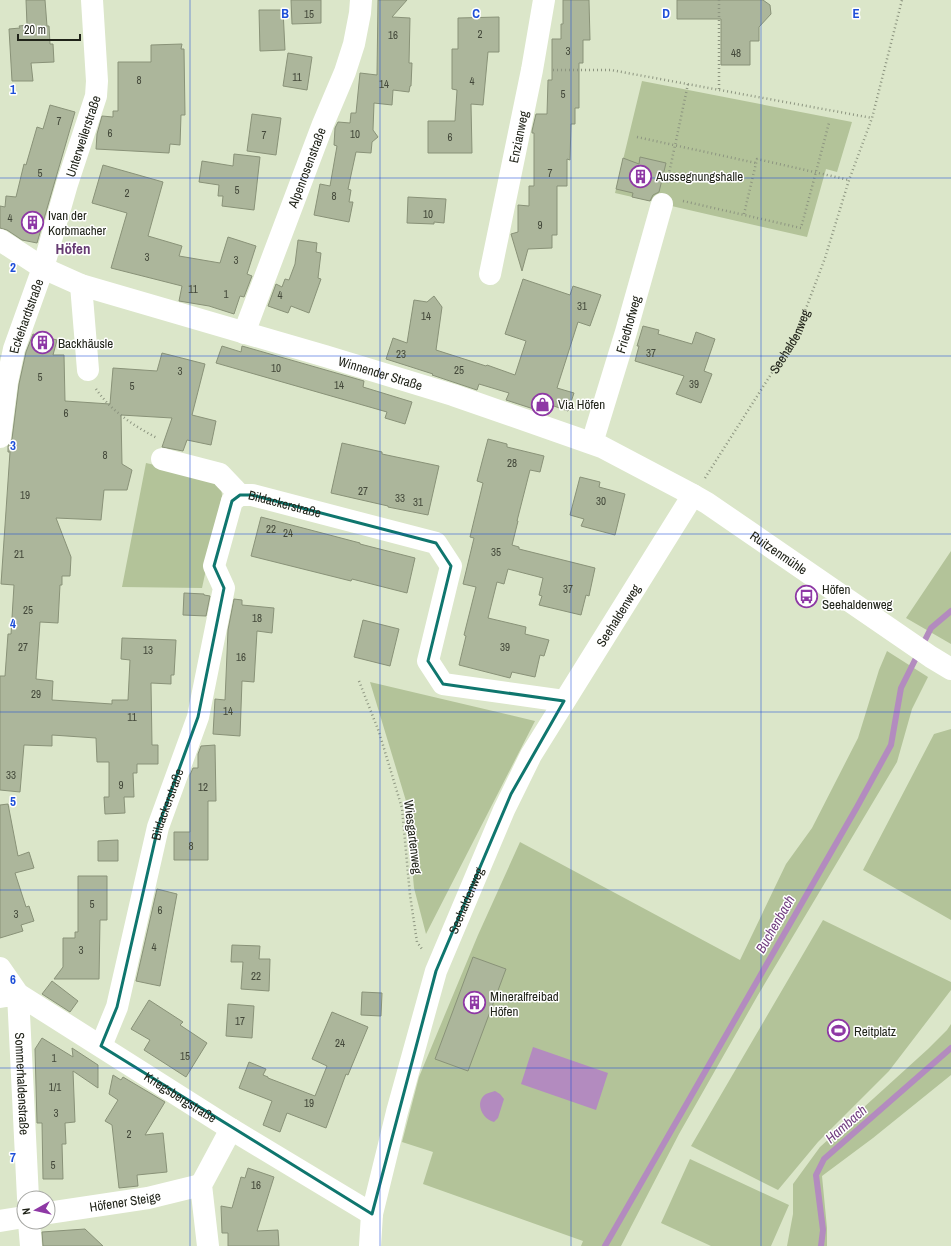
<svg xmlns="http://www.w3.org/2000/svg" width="951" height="1246" font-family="'Archivo Narrow',sans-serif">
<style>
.green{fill:#b3c399}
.water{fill:#b38bbf}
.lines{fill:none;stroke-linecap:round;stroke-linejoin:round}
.stream{stroke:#b38bbf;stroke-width:6}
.building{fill:#acb69b;stroke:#899278}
.path{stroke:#8d9580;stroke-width:2.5;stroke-dasharray:1 3;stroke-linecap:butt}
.minor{stroke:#fff;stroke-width:22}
.marked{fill:none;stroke:#0f766e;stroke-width:3;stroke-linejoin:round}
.grid{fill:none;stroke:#1d4ed8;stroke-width:1;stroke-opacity:0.55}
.labels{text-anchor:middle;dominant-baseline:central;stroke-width:3;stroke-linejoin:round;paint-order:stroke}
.number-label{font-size:11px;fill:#43483a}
.street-label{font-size:13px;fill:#202319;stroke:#fff}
.poi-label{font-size:13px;fill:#202319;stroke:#fff;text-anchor:start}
.water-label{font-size:14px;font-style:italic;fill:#713e7f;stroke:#fff}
.quarter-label{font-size:15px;font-weight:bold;fill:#663b72;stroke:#fff}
.grid-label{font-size:13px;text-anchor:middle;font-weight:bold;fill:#1d4ed8;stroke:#fff;stroke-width:3;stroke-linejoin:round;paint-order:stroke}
</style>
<rect width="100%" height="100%" fill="#dbe6c9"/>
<path class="green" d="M642 81 852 122 837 172 826 169 807 237 615 193Z
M146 463 213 478 221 485 222 496 202 588 122 587Z
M951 551V644L906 618Z
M887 651 928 677 912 709 897 762 758 995 679 1134 621 1246H581L583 1241 423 1184 433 1152 402 1142 419 1077 478 935 520 842 740 960 786 864 812 828 858 738 879 670Z
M370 682 535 721 426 934 414 888 406 801Z
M951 729V920L863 870 934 734Z
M823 920 951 982V990L889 1071 818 1142 778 1190 691 1146Z
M951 1024V1075L873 1138 822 1176 827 1228V1246H787L793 1214V1184L820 1147 928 1049 947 1030Z
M690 1159 789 1205 771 1246H711L661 1223Z"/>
<path class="water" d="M533 1047 608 1073 596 1110 521 1084Z
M495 1091 500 1094 504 1099 498 1118 494 1122C482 1119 474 1102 486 1094 488 1093 492 1092 495 1091Z"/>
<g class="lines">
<path class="stream" d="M605 1246 857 807 891 745 901 688 931 628 951 611
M821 1246 823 1230 816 1175 824 1159 951 1048"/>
</g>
<path class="building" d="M26 0H45L47 26H49L50 44H53L54 62 31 63 33 81H12L9 29 20 28 19 26 27 25Z
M291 0H321V23L292 24Z
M378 0H407L392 17 410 18 409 63H412L411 86H410L409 92 393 90 392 105 374 103 373 130 378 137 372 142 371 153 356 152 348 189 351 190 349 202H353L349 222 314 215 320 184 330 186 337 146 334 145 335 128 338 122 350 123 351 113H356L360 73 377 75Z
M563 0H589L590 40H583V63H579V108H575V124H571L570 160 567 159V186H557V235H552V248L528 249 522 271 511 234 518 232V205L529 206V186H534V133H532V131L536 114H547L548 80H552V39H561V24H563Z
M677 0H763L770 5 771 14 759 27V41H750V65H721V19H677Z
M259 10H283L285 50 260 51Z
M499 17V52H488L483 105 471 104 472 153H428V121H455L457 90 452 89V49H458V18Z
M182 44 181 49H184L185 115H181L180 145 170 144 169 153 96 149 97 134 102 116 113 117V111H118V62H151V45Z
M288 53 312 57 307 90 283 86Z
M50 105 75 112 37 243 22 240 7 230 0 228V206L5 207 6 196 16 197 24 164 26 165 37 127 43 129Z
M252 114 281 118 276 155 247 151Z
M234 154 260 157 254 210 222 206 223 196H218L219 185 199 182 202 161 233 166Z
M640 157 666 163 659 192 653 195 650 201 632 197 633 193 616 189 623 158 639 164Z
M103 165 163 182 148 236 182 246 179 256 220 263 228 237 256 246 247 274 252 276 244 297 240 296 234 314 209 306 179 301 182 286 111 268 127 213 92 203Z
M408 197 446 199 444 223 434 222V224L407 223Z
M298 240 317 243 316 252 321 253 318 278 321 279 309 313 291 306 288 313 268 306 276 284 282 287 285 279 289 280 295 264Z
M523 279 570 295 573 286 601 295 590 326 578 322 557 388 574 393 568 411 551 405 549 414 506 400 509 393 479 384 477 390 432 375 433 374 386 359 393 338 407 343 414 300 427 302 434 296 442 307 436 350 486 366 487 365 515 375 526 341 505 334Z
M643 326 659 330 658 334 692 344 696 332 715 339 704 371 712 374 701 403 676 394 684 376 635 361 639 346H637Z
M33 334 57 340 53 355H64L65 401 110 404 113 368 157 371 162 353 205 364 192 415 216 421 211 445 187 440 183 451 162 447 172 418 121 415 122 464 132 470 127 490H104L101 520 56 518 71 557 70 576H62V585H60L58 623 40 622 36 679 53 681 52 700 112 704V700H128L130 660 121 659 122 638 176 640 174 675H171V684L151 683 152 745H158V764H137V773H133L134 797H124L125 813 105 814 104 797H109V762H97L96 738 52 735V746L24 745 20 792 0 790V676H5L8 634H11L14 585 1 584 10 452H8V446L12 439 19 384 26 352Z
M222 346 241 352 242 346 364 381 363 387 412 402 405 424 385 418 387 412 216 363Z
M488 439 507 444V447L544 456 540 472 530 470 517 521H518L512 545 519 547V549L595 568 589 596 586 595 581 615 539 605 542 596 539 595 543 578 508 569 504 584 497 582 488 618 526 627 525 634 549 640 544 656 540 655 535 677 512 672 510 678 459 665 466 636 464 635 476 587 463 584 474 538 470 537 483 483 477 481Z
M342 443 382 452V454L439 466 428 515 388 507V506L331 493Z
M580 477 600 482 599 487 625 494 615 535 581 526 584 519 570 515Z
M261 517 360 543V544L415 558 407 593 352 579 351 581 251 556Z
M184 593 204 594V595L210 596 206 616 183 615Z
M234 599 242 600V605L274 608 272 633 257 631 254 682 242 681 240 736 213 734 215 699 225 700 228 630Z
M363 620 399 629 390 666 354 657Z
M215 745 216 801H208V860H174V832H190V775L193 768H198V754L201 746Z
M8 804 18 856 29 852 34 868 15 873 26 907 29 906 34 921 21 925 23 931 0 938V805Z
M118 840V861H98V841Z
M78 876H107V920H100L99 979H54L63 967V938H75V932H78Z
M157 889 177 894 160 986 136 981Z
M232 945 260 946 259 959H270L269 991 241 989 243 962H231Z
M473 957 506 969 468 1071 435 1059Z
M52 981 78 1001 70 1012 42 994Z
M362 992 382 993 381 1016 361 1015Z
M149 1000 183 1022 180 1025 207 1043 186 1077 144 1050 150 1040 131 1029Z
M228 1004 254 1006 252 1038 226 1036Z
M332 1012 368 1027 348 1075 346 1074 326 1128 287 1113 280 1132 263 1125 272 1101 239 1088 249 1062 266 1069 263 1075 268 1077V1078L315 1096 327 1066 312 1059Z
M42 1038 73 1057 72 1048 98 1065V1088L73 1071 75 1122 65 1123 66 1144H62L63 1179H43L42 1123H37L35 1049Z
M113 1075 121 1080 123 1077 165 1102 145 1135 163 1133 167 1172 137 1175 138 1186 119 1188 112 1125 105 1121 118 1100 109 1094Z
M248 1168 274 1177 257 1231 278 1230 279 1246H228V1233H222L221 1206 232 1208 241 1177 245 1178Z
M85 1229 103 1246H43L42 1232Z"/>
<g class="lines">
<g class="path">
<path d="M553 70H611L872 118"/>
<path d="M719 89V0"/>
<path d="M637 137 756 163"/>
<path d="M667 183 688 84"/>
<path d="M683 201 801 228 829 123"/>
<path d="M744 214 757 159 849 180"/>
<path d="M96 389C111 411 134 426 157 438"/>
<path id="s1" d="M705 478 796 335 825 258 849 180 872 118 902 0"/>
<path d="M359 681 379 732 402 808 410 895 417 942 422 949"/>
</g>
<g class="minor">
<path id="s2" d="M0 240 43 268 81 285 325 356 453 395 602 447 693 495 707 503 931 657 951 669"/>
<path id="s3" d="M490 274 532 70 544 0"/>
<path d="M81 285 88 370"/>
<path id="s4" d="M244 333 323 124 345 72 354 44 360 13 361 0"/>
<path id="s5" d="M0 437 7 382 14 349 43 268 67 184 96 96 97 81 92 0"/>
<path id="s6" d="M592 443 626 332 662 204"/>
<path d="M162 459 220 474 240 495"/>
<path id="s7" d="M0 968 18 994 231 1129 372 1214"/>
<path id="s8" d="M0 997 18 994 28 1198"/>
<path id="s9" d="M101 1046 117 1007 158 827 198 717 224 588 214 566 232 501 240 495H252L436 543 451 566 428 661 443 684 564 701"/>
<path id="s10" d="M48 1213 148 1198 201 1185"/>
<path d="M0 1221 24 1217"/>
<path d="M29 1222 31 1246"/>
<path d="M208 1246 201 1185 231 1129"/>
<path id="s11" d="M370 1246 372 1214 397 1112 436 971 504 810 531 755 693 495"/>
</g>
</g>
<path class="marked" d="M240 495H252L436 543 451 566 428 661 443 684 564 701 511 794 436 971 372 1214 101 1046 117 1007 158 827 198 717 224 588 214 566 232 501Z"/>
<path class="grid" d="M190 0V1246M380 0V1246M571 0V1246M761 0V1246M0 178H951M0 356H951M0 534H951M0 712H951M0 890H951M0 1068H951"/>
<defs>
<symbol id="building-ring" viewBox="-11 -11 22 22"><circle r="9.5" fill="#fff" stroke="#8e38a5" stroke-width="1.5"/><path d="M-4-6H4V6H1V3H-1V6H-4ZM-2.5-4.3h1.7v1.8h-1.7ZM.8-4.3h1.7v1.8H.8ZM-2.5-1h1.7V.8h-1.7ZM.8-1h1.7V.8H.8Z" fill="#8e38a5"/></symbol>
<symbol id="shop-ring" viewBox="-11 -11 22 22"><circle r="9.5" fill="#fff" stroke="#8e38a5" stroke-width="1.5"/><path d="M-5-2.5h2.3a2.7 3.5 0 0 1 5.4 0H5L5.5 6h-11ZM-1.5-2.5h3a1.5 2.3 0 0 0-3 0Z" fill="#8e38a5"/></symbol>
<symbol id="bus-ring" viewBox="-11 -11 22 22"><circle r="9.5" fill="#fff" stroke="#8e38a5" stroke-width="1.5"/><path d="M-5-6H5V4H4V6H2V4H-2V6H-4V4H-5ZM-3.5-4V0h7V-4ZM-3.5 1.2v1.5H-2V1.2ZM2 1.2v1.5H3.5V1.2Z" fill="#8e38a5"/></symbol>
<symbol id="stadium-ring" viewBox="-11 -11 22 22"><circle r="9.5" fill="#fff" stroke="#8e38a5" stroke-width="1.5"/><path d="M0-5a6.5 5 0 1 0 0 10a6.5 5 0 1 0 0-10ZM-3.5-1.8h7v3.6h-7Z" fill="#8e38a5"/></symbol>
</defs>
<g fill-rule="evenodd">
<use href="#building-ring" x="628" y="164" width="25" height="25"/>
<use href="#building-ring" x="20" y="210" width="25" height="25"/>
<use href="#building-ring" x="30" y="330" width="25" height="25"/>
<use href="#shop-ring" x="530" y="392" width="25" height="25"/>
<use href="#bus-ring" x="794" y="584" width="25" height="25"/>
<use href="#building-ring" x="462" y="990" width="25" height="25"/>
<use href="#stadium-ring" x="826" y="1018" width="25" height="25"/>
</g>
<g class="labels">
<g class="number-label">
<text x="309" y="14">15</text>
<text x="480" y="34">2</text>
<text x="393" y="35">16</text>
<text x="568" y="51">3</text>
<text x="736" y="53">48</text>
<text x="297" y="77">11</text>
<text x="139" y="80">8</text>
<text x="472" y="81">4</text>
<text x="384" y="84">14</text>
<text x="563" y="94">5</text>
<text x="59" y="121">7</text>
<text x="110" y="133">6</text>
<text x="355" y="134">10</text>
<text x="264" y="135">7</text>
<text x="450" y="137">6</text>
<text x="40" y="173">5</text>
<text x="550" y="173">7</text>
<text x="237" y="190">5</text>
<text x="127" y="193">2</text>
<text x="334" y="196">8</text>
<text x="428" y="214">10</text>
<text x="10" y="218">4</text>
<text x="540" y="225">9</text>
<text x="147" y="257">3</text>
<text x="236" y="260">3</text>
<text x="193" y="289">11</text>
<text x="226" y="294">1</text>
<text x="280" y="295">4</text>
<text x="582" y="306">31</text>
<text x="426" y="316">14</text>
<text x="651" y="353">37</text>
<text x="401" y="354">23</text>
<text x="276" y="368">10</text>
<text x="459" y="370">25</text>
<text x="180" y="371">3</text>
<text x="40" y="377">5</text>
<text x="694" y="384">39</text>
<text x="339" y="385">14</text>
<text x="132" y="386">5</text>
<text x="66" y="413">6</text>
<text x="105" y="455">8</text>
<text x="512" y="463">28</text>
<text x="363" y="491">27</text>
<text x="25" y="495">19</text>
<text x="400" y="498">33</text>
<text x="601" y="501">30</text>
<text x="418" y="502">31</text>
<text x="271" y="529">22</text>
<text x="288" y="533">24</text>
<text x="496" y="552">35</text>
<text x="19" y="554">21</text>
<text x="568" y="589">37</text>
<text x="28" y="610">25</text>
<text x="257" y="618">18</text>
<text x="23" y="647">27</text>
<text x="505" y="647">39</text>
<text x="148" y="650">13</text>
<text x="241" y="657">16</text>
<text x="36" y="694">29</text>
<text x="228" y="711">14</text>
<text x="132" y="717">11</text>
<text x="11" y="775">33</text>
<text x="121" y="785">9</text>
<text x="203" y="787">12</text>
<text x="191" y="846">8</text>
<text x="92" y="904">5</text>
<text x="160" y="910">6</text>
<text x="16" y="914">3</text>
<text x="154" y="947">4</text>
<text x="81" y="950">3</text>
<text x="256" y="976">22</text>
<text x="240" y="1021">17</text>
<text x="340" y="1043">24</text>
<text x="185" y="1056">15</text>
<text x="54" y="1058">1</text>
<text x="55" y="1087">1/1</text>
<text x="309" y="1103">19</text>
<text x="56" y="1113">3</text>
<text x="129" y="1134">2</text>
<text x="53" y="1165">5</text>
<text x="256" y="1185">16</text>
</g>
<g class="street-label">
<text stroke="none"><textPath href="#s5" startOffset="313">Unterweilerstraße</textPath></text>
<text stroke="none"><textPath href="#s3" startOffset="140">Enzianweg</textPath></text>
<text stroke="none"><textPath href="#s4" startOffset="177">Alpenrosenstraße</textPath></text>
<text stroke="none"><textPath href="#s5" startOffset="124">Eckehardtstraße</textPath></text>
<text stroke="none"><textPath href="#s6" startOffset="124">Friedhofweg</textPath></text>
<text stroke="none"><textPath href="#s1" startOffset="161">Seehaldenweg</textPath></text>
<text stroke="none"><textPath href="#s2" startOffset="405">Winnender Straße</textPath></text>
<text stroke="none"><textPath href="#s9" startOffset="623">Bildackerstraße</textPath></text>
<text stroke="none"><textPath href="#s2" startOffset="845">Ruitzenmühle</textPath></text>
<text stroke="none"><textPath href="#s11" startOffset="684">Seehaldenweg</textPath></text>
<text stroke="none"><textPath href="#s9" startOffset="251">Bildackerstraße</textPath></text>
<text transform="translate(413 837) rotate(83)">Wiesgartenweg</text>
<text stroke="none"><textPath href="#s11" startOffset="360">Seehaldenweg</textPath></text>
<text stroke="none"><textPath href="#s8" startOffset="108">Sommerhaldenstraße</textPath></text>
<text stroke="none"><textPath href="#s7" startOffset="224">Kriegsbergstraße</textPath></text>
<text stroke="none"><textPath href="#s10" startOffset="78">Höfener Steige</textPath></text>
</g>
<g class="poi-label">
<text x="656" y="176">Aussegnungshalle</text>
<text x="48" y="215">Ivan der<tspan x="48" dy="15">Korbmacher</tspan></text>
<text x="58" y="343">Backhäusle</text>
<text x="558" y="404">Via Höfen</text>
<text x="822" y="589">Höfen<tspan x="822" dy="15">Seehaldenweg</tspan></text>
<text x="490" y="996">Mineralfreibad<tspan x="490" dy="15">Höfen</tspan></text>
<text x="854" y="1031">Reitplatz</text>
</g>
<g class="water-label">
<text transform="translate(775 924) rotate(-60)">Buchenbach</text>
<text transform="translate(846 1124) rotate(-41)">Hambach</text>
</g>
<g class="quarter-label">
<text x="73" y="248">Höfen</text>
</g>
</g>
<g class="grid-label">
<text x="285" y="18">B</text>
<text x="476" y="18">C</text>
<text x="666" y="18">D</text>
<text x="856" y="18">E</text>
<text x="13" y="94">1</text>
<text x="13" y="272">2</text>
<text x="13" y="450">3</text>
<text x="13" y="628">4</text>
<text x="13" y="806">5</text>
<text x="13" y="984">6</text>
<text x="13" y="1162">7</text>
</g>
<g transform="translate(36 1210) rotate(262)"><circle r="19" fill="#ffffff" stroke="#a6a7a3"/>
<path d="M0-3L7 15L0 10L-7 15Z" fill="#8e38a5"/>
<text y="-6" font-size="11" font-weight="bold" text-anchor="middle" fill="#202319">N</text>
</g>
<path d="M18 34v6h62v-6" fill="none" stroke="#202319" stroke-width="2"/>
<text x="24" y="34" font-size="12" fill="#202319" stroke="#ffffff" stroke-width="3" paint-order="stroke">20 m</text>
</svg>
